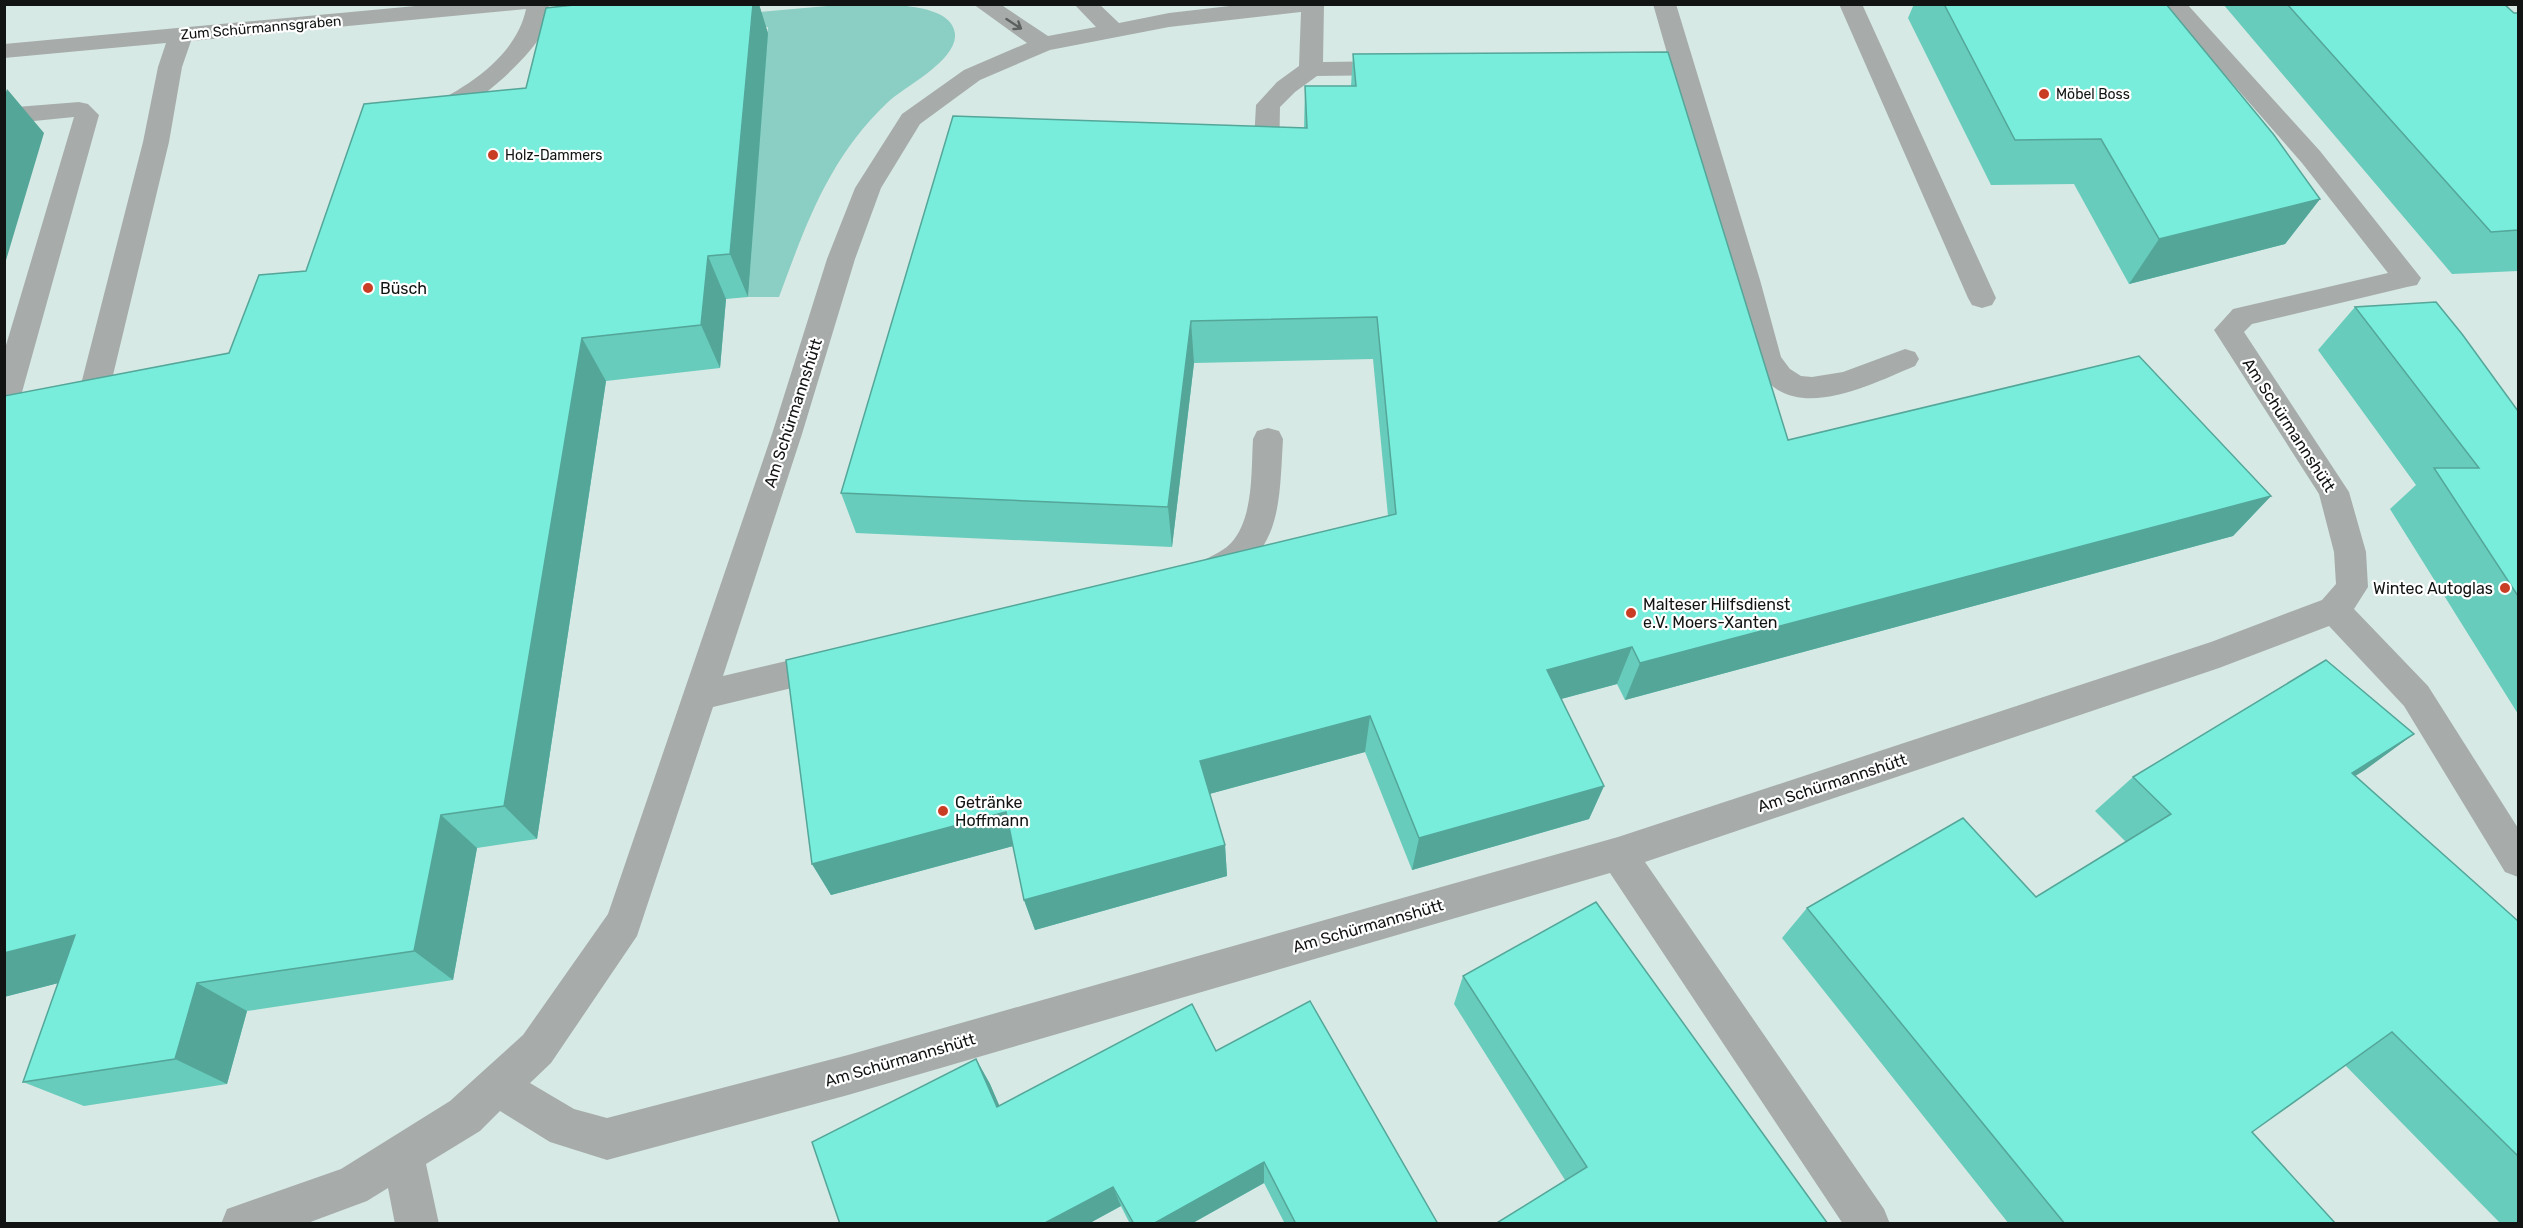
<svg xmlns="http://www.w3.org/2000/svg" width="2523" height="1228" font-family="Rubik,sans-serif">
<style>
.built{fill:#d6e9e5}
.green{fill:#8bcec3}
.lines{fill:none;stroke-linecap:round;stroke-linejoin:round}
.minor{fill:#a7acab;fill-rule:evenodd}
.wall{fill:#67ccbc}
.shaded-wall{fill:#54a699}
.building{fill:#78eddb;stroke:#54a699;stroke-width:1.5}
.oneway{stroke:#5c605f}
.poi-dot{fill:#c83d24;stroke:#fff;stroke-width:2}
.labels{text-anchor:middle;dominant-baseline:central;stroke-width:4.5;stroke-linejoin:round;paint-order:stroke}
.far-street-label{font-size:14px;fill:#111413;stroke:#fff}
.far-poi-label{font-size:14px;fill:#111413;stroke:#fff;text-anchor:start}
.poi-label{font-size:16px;fill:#111413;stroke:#fff;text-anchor:start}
.street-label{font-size:16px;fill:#111413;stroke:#fff}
</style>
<rect width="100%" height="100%" fill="#e8f2f0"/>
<path class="built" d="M5 5H2518V1223H5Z"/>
<path class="green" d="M850 4C876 5 952 0 955 34 957 61 905 86 887 103 829 158 806 224 779 297H748L768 27 554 45 557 30Z"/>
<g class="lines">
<path class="minor" d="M437 4H549C548 13 547 23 543 32 528 61 454 129 420 120L417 115 420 110C463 90 516 58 526 9L191 41 182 67 169 142 108 396 103 404 93 407 83 404 78 396 143 142 158 67 166 43 4 58V44Z
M973 4H1000L1048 36 1096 27 1074 4H1099L1119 23 1169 13 1247 4H1324L1323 62 1397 61 1405 63 1409 68 1405 73 1397 75 1317 76 1295 92 1280 107 1279 159 1275 165 1266 167 1257 165 1253 159 1256 105 1277 82 1299 66 1301 12 1169 27 1050 50 980 80 920 124 881 188 855 259 802 434 723 676 833 650 845 654 850 664 845 674 833 678 713 707 637 936 551 1063 530 1083 574 1109 607 1118 848 1055 1618 837 2211 642 2322 600 2336 584 2334 552 2319 494 2214 330 2233 309 2388 273 2302 163 2163 4H2187L2320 151 2421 278 2417 285 2407 287 2252 324 2244 332 2349 492 2366 552 2368 587 2354 609 2428 686 2518 828V877L2505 872 2404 706 2329 626 2219 668 1645 862 1884 1209 1890 1224H1843L1610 873 848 1095 607 1160 550 1142 500 1111 480 1131 426 1164 439 1224H395L388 1188 367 1201 305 1224H221L227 1209 341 1169 450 1101 523 1035 608 914 772 434 827 259 855 188 902 114 964 70 1027 43Z
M1653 4H1676L1760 280 1781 357 1790 369 1801 376 1812 377 1843 372 1905 349 1915 352 1919 359 1915 366C1876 382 1806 419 1769 383 1762 377 1757 368 1753 360L1732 280Z
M1839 4H1862L1996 298 1992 305 1982 308 1972 305 1968 298Z
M79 102 88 104 99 115 19 403 14 411 4 414V352L74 117 4 124V108Z
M1268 428 1279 431 1283 439C1279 507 1282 561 1207 586L1196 582 1191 573C1199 558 1219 556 1231 543 1254 518 1251 471 1253 439L1257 431Z"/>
</g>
<path class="wall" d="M1914 4H2166L2320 199 2285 244 2129 284 2074 184 1991 185 1908 18Z
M2223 4H2504L2514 13H2518V271L2452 274Z
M768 33 748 297 726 299 720 368 606 381 537 839 477 848 453 980 247 1011 227 1084 84 1106 23 1082 58 983 4 997V396L229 353 306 271Z
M1353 54 1788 440 2271 496 2233 536 1625 700 1617 684 1561 699 1604 786 1589 819 1412 870 1365 752 1209 794 1225 845 1227 876 1035 930 1024 900 1013 846 831 895 812 864 1388 516 1373 359 1194 363 1172 547 856 533 841 493 1304 128 1305 86H1351Z
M2355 307 2518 411V714L2390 509 2416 485 2318 350Z
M2414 734 2355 776 2518 921V1224H2501L2345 1065 2252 1132 2336 1224H2009L1782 938 1807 908 2036 897 2126 842 2095 811 2133 777Z
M1463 976 1828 1224 1565 1180 1454 1004Z
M1216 1051 1438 1224H1285L1264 1183 1191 1224H1130L1121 1206 1088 1224H840L976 1059 990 1084 999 1106Z"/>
<path class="shaded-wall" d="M753 4H759L768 33 748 297 730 254Z
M7 89 44 133 4 267V98Z
M2320 199 2285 244 2129 284 2159 239Z
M708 256 726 299 720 368 701 325Z
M1191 321 1194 363 1172 547 1168 507Z
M582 338 606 381 537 839 504 806Z
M2271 496 2233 536 1625 700 1640 663Z
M1632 647 1617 684 1535 706 1547 670Z
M1370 716 1365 752 1202 796 1200 761Z
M2414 734 2365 770 2305 807 2352 773Z
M1604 786 1589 819 1412 870 1419 838Z
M1006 812 1017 845 831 895 812 864Z
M441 815 477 848 453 980 414 951Z
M1225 845 1227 876 1035 930 1024 900Z
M75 935 129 965 4 997V953Z
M197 983 247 1011 227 1084 175 1059Z
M976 1059 990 1084 1010 1130 997 1107Z
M1264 1162V1183L1191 1224H1153Z
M1113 1187 1121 1206 1088 1224H1043Z"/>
<path class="building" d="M583 4H753L730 254 708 256 701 325 582 338 504 806 441 815 414 951 197 983 175 1059 23 1082 75 935 4 953V396L229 353 259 275 306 271 364 104 526 88 546 8Z
M1944 4H2166L2274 135 2320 199 2159 239 2101 139 2015 140Z
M2287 4H2504L2514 13H2518V230L2491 232Z
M1668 52 1788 440 2139 356 2271 496 1640 663 1632 647 1547 670 1604 786 1419 838 1370 716 1200 761 1225 845 1024 900 1006 812 812 864 786 660 1396 514 1377 317 1191 321 1168 507 841 493 953 116 1307 128 1305 86H1356L1353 54Z
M2436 302 2462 334 2518 411V596L2434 468H2479L2355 307Z
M2326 660 2414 734 2352 773 2518 921V1156L2392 1032 2252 1132 2336 1224H2065L1807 908 1963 818 2036 897 2171 814 2133 777Z
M1596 902 1828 1224H1495L1587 1167 1463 976Z
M1310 1001 1438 1224H1296L1264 1162 1153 1224H1134L1113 1187 1043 1224H840L812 1142 976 1059 997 1107 1192 1004 1216 1051Z"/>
<defs><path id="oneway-shaft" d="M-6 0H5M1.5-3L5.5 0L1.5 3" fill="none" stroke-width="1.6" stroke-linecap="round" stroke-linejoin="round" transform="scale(1.5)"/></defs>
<use class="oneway" href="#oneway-shaft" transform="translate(1014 24) rotate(33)"/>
<g class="poi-dot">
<circle cx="2044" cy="94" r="6"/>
<circle cx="493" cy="155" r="6"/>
<circle cx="368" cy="288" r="6"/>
<circle cx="2505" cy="588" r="6"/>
<circle cx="1631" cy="613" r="6"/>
<circle cx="943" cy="811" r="6"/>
</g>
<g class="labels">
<g class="far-street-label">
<text transform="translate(261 28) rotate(-5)">Zum Schürmannsgraben</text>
</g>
<g class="far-poi-label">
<text x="2056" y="94">Möbel Boss</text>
<text x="505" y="155">Holz-Dammers</text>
</g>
<g class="poi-label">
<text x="380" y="288">Büsch</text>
<text x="2493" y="588" text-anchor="end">Wintec Autoglas</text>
<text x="1643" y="604">Malteser Hilfsdienst<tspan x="1643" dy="18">e.V. Moers-Xanten</tspan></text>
<text x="955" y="802">Getränke<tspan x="955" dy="18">Hoffmann</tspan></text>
</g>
<g class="street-label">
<text transform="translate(793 413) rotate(-72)">Am Schürmannshütt</text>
<text transform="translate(2289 425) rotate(57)">Am Schürmannshütt</text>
<text transform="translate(1832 783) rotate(-18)">Am Schürmannshütt</text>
<text transform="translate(1368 926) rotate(-16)">Am Schürmannshütt</text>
<text transform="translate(900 1060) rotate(-16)">Am Schürmannshütt</text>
</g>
</g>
<rect width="2523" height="1228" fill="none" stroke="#111413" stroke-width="12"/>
</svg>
